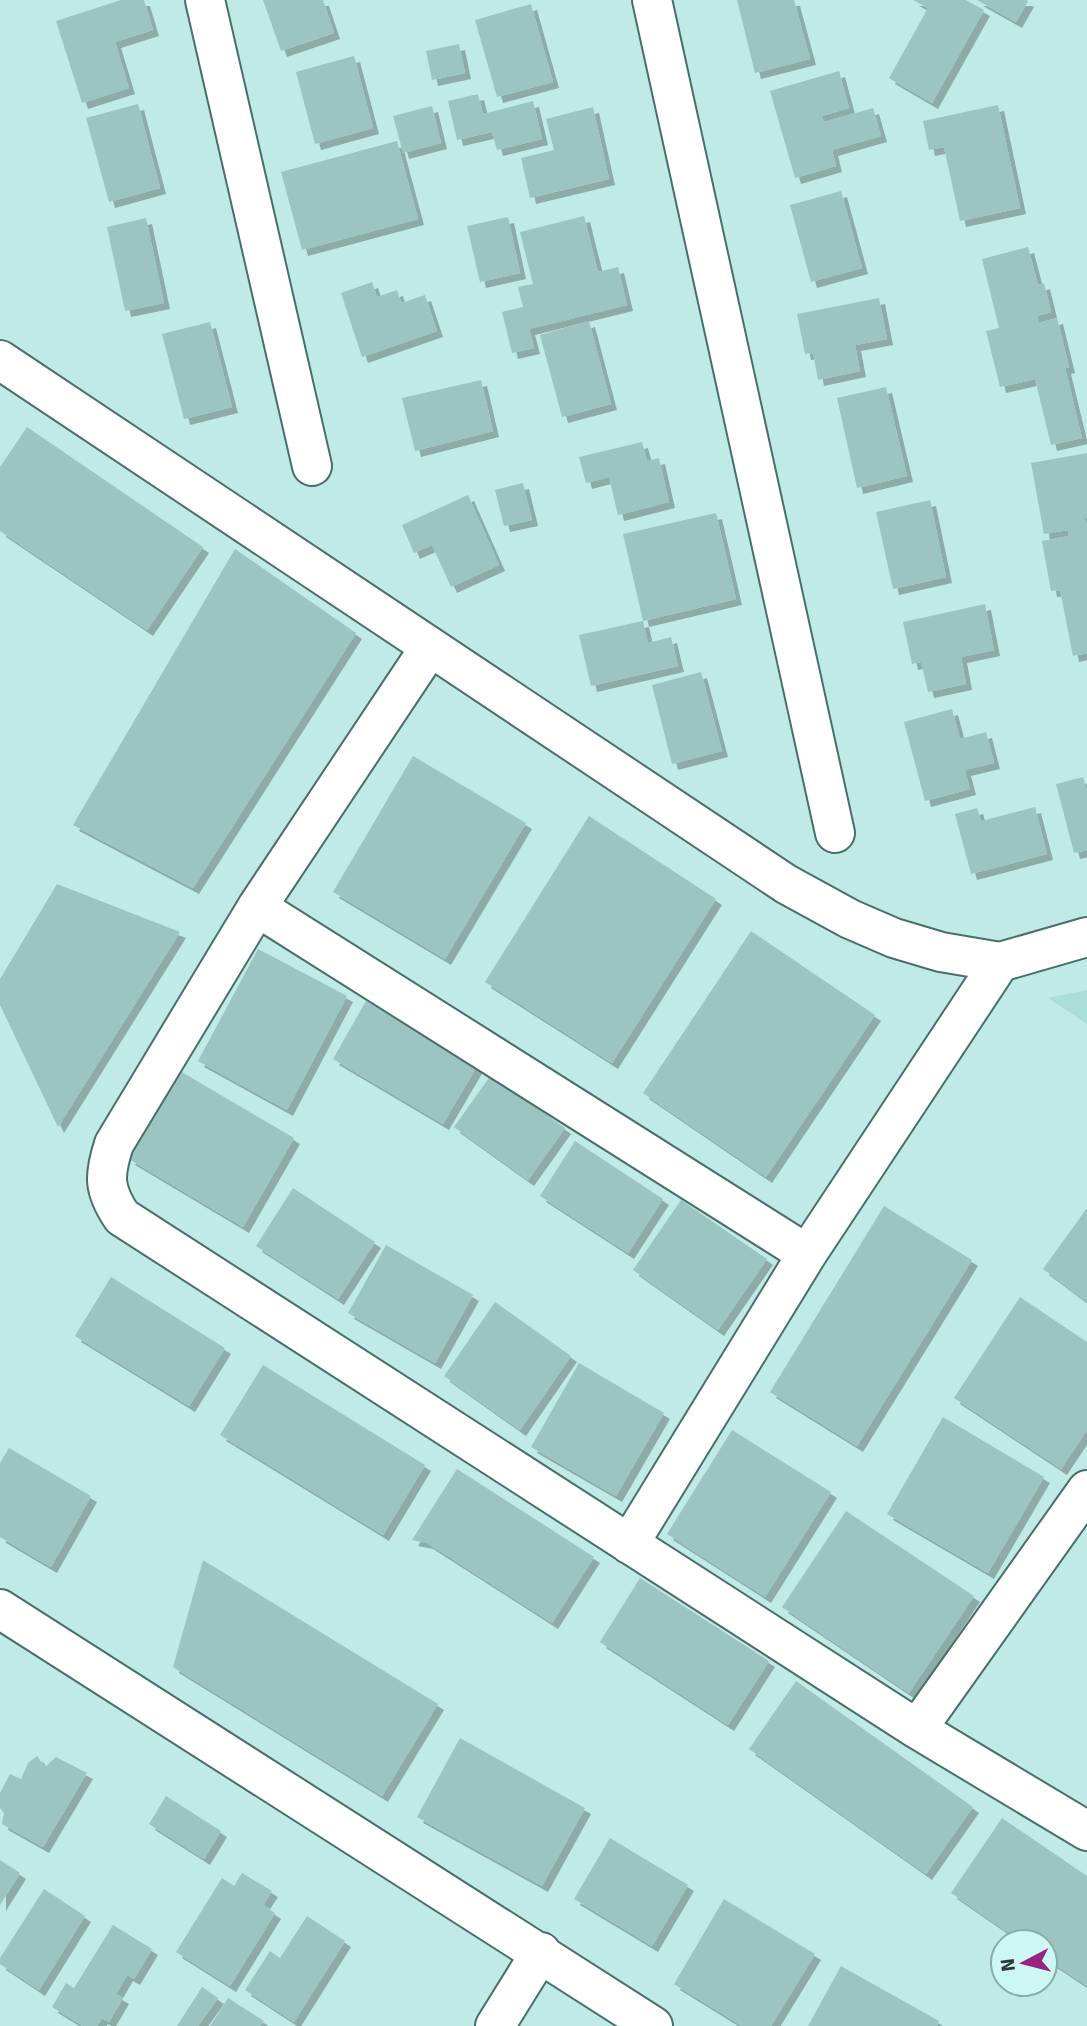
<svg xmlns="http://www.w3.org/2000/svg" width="1087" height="2026" font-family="Signika,sans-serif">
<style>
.built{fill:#acded8}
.building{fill:#9cc5c1;filter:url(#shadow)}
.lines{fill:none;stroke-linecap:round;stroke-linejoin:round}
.street-casing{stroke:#486f6b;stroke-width:42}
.street{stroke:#fff;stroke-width:38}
</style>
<defs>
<filter id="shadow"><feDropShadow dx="6" dy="6" stdDeviation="0" flood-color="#0004"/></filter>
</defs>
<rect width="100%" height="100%" fill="#c0eae5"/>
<path class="built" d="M1087 990V1024L1048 998Z"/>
<path class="building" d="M121 0H144L153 30 115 42 129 88 82 103 56 21Z
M263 0H323L334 33 281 51Z
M737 0H794L810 59 755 73Z
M913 0H966L984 10 932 103 889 78 928 8Z
M977 0H1026L1028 1 1016 22Z
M531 4 553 82 497 97 475 20Z
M459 44 465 73 432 80 426 51Z
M354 56 373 128 315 144 296 72Z
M839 71 849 108 822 116 824 122 873 108 881 136 832 150 836 166 795 178 770 91Z
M478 94 483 114 533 101 542 139 497 150 492 132 457 140 448 101Z
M138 104 160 188 109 202 86 118Z
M998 105 1020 208 960 221 944 147 929 150 923 121Z
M432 106 441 143 403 153 393 116Z
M593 107 609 179 530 198 521 158 554 150 546 119Z
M397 141 418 219 302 250 281 172Z
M841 191 862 268 811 282 790 205Z
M584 216 598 272 618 267 627 305 529 329 534 348 512 353 502 312 523 307 518 287 533 284 520 232Z
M508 217 520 273 480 282 467 226Z
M146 218 164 303 125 311 107 227Z
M1028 247 1038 285 1044 283 1051 312 1037 316 1039 323 1057 318 1069 367 1065 368 1082 438 1051 445 1035 379 1000 387 986 331 999 328 982 259Z
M372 282 377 297 397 290 401 303 425 295 437 331 362 357 341 293Z
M879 298 887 339 855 345 860 371 818 380 813 353 805 354 797 314Z
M589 321 611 404 562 417 540 335Z
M210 322 232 407 184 419 162 334Z
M481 380 493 431 415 451 402 398Z
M886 387 907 476 857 488 837 398Z
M27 427 203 547 147 630 0 531V467Z
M642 442 647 461 659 458 669 502 618 515 609 477 586 483 579 457Z
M1087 453V517L1084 518 1087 526V653L1073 656 1060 590 1051 591 1042 541 1069 536 1068 530 1044 534 1031 463Z
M523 483 532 520 504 526 495 490Z
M468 495 499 565 451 587 432 545 414 553 402 525Z
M930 500 946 577 893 589 876 512Z
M716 513 736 599 643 621 623 534Z
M235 549 356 633 193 888 73 825Z
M985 604 994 650 961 657 966 684 928 692 921 662 912 664 903 622Z
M643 621 648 643 671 637 678 666 591 686 579 635Z
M701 672 722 751 672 764 652 685Z
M952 709 960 739 986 732 994 763 965 770 970 789 925 801 904 722Z
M413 756 526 823 445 959 333 892Z
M1083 777 1087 792V850L1074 853 1056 784Z
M1035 807 1047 854 971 874 955 814 977 808 981 821Z
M589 816 716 899 612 1063 485 982Z
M57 884 180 932 58 1127 0 1005V979Z
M751 931 875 1015 766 1177 643 1093Z
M258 949 347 996 287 1110 198 1061Z
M366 1001 477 1066 443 1124 333 1059Z
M180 1071 294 1138 243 1227 129 1159Z
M491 1075 565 1128 528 1180 454 1127Z
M575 1141 663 1199 628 1253 540 1196Z
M293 1188 375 1242 338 1299 256 1246Z
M681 1200 767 1259 718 1330 633 1270Z
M884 1206 972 1260 857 1446 770 1392Z
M1087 1208V1302L1043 1269Z
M386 1245 473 1295 435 1363 348 1313Z
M111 1277 225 1348 189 1406 75 1336Z
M1020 1297 1087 1342V1430L1061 1469 954 1398Z
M495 1302 571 1356 520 1430 444 1376Z
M579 1363 664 1413 616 1496 531 1447Z
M263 1365 425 1465 383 1535 220 1435Z
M943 1417 1044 1477 988 1573 887 1514Z
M732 1430 831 1492 765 1597 667 1534Z
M9 1448 91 1496 51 1567 0 1537V1463Z
M457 1469 594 1557 552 1623 427 1543 412 1540Z
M846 1511 974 1596 909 1693 782 1607Z
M203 1560 438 1704 382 1796 173 1667Z
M640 1578 769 1661 728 1725 600 1642Z
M796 1681 973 1807 926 1874 749 1749Z
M460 1738 585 1808 542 1886 417 1817Z
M37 1756 45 1767 56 1757 87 1773 43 1847 2 1824 4 1813 0 1808V1793L10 1774 21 1779 28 1763Z
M166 1796 221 1831 204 1859 149 1824Z
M1002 1818 1087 1876V1986L1045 1958V1942H1022L951 1893Z
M610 1838 688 1885 652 1946 574 1899Z
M0 1860 20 1873 0 1905Z
M242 1873 272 1891 263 1905 275 1913 230 1986 176 1952 222 1878 234 1886Z
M44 1889 85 1916 39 1990 0 1964V1958Z
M724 1899 815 1954 771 2026H742L674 1984Z
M307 1916 345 1941 294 2022 245 1990 270 1951 280 1958Z
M113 1925 152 1949 134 1979 127 1975 116 1994 123 1998 109 2022 102 2018 97 2026H83L52 2007 66 1983 74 1988Z
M841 1966 939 2021 937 2026H808Z
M202 1987 218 1998 198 2026H177Z
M228 1998 264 2021 260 2026H210Z"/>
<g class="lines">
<defs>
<path id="street" d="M205 0 312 466
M652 0 835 833
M0 360 786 884 850 919 894 938 941 952 1000 962 1087 937
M430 647 257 907 114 1144C104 1175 103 1189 122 1217L917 1729 1087 1831
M257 907 807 1254
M629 1544 807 1254 1000 962
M0 1609 653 2026
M917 1729 1087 1490
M495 2026 541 1952"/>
</defs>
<use href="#street" class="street-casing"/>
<use href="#street" class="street"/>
</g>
<g transform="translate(1024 1963) rotate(263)"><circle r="33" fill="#cdf7f2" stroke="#8caca8" stroke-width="2"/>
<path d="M0-5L12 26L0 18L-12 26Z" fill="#982380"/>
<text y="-10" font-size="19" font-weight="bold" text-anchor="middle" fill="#2a3b39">N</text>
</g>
</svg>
